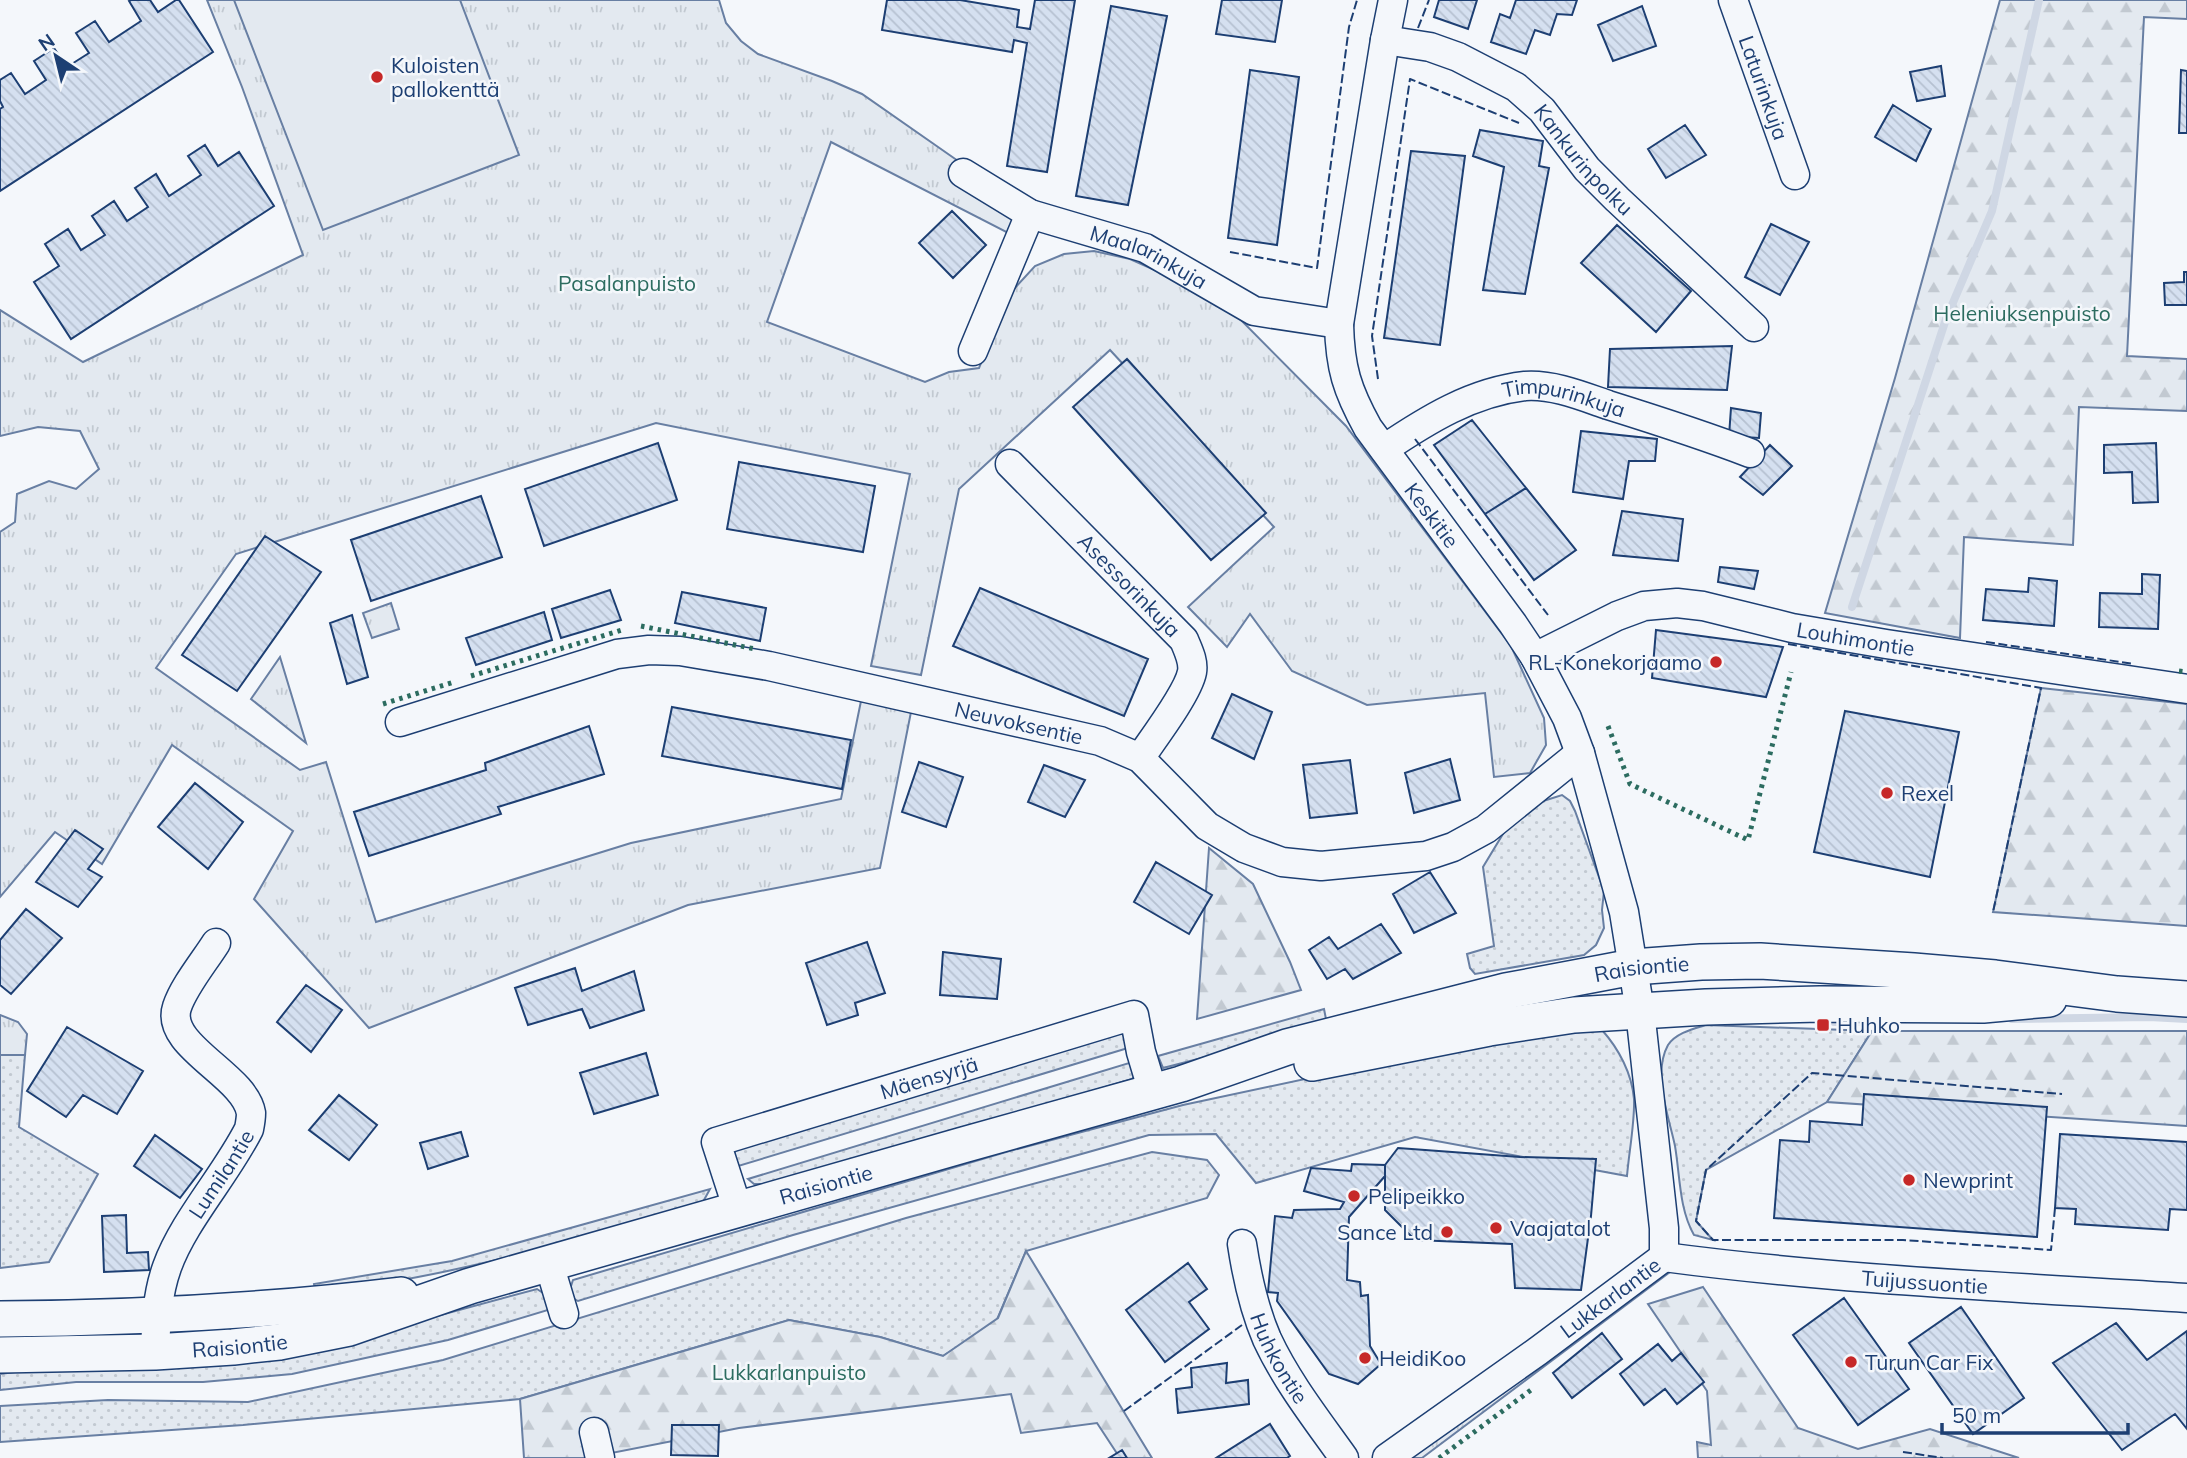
<svg xmlns="http://www.w3.org/2000/svg" width="2187" height="1458" font-family="Mulish,sans-serif">
<style>
.grass{fill:url(#grass-dots);stroke:#687fa3;stroke-width:2}
.forest{fill:url(#forest-firs);stroke:#687fa3;stroke-width:2}
.park{fill:url(#park-tufts);stroke:#687fa3;stroke-width:2}
.pitch{fill:#e3e9f0;stroke:#687fa3;stroke-width:2}
.lines{fill:none;stroke-linecap:round;stroke-linejoin:round}
.stream{stroke:#cfd7e4;stroke-width:8}
.building{fill:url(#building-back-hatch);stroke:#1d3f73;stroke-width:2}
.minor-casing{stroke:#1d3f73;stroke-width:31}
.major-casing{stroke:#1d3f73;stroke-width:38}
.minor{stroke:#f4f7fb;stroke-width:28}
.major{stroke:#f4f7fb;stroke-width:35}
.hedge{stroke:#2c6c60;stroke-width:5;stroke-dasharray:3.5 5;stroke-linecap:butt}
.fence{stroke:#1d3f73;stroke-width:2;stroke-dasharray:9 3.5;stroke-linecap:butt}
.poi-dot{fill:#c62828;stroke:#f4f7fb;stroke-width:2.5}
.labels{text-anchor:middle;dominant-baseline:central;stroke-width:5;stroke-linejoin:round;paint-order:stroke}
.poi-label{font-size:21px;fill:#1d3f73;stroke:#f4f7fb;text-anchor:start}
.street-label{font-size:21px;fill:#1d3f73;stroke:#f4f7fb}
.park-label{font-size:21px;fill:#2c6c60;stroke:#f4f7fb}
</style>
<defs>
<pattern id="grass-dots" width="8" height="8" patternUnits="userSpaceOnUse" patternTransform="scale(1.75)"><rect width="8" height="8" fill="#e3e9f0"/><path d="M2 2h.1M6 6h.1" fill="none" stroke="#c2c9d1" stroke-width="1.8" stroke-linecap="round"/></pattern>
<pattern id="forest-firs" width="22" height="20" patternUnits="userSpaceOnUse" patternTransform="scale(1.75)"><rect width="22" height="20" fill="#e3e9f0"/><path d="M5 1l3.5 6h-7zM16 11l3.5 6h-7z" fill="#c2c9d1"/></pattern>
<pattern id="park-tufts" width="24" height="20" patternUnits="userSpaceOnUse" patternTransform="scale(1.75)"><rect width="24" height="20" fill="#e3e9f0"/><path d="M3 7l-1-3M5 7V3M7 7l1-3M15 17l-1-3M17 17v-4M19 17l1-3" fill="none" stroke="#c2c9d1"/></pattern>
<pattern id="building-back-hatch" width="6" height="6" patternUnits="userSpaceOnUse" patternTransform="scale(1.75)"><rect width="6" height="6" fill="#d5e0f0"/><path d="M-1 5l2 2M0 0l6 6M5-1l2 2" fill="none" stroke="#b6c1d1"/></pattern>
</defs>
<rect width="100%" height="100%" fill="#f4f7fb"/>
<path class="grass" d="M1562 795 1570 801 1575 811 1604 891 1602 910 1604 928 1596 945 1584 955 1475 974 1470 968 1467 954 1494 946 1483 867 1506 829 1537 803Z
M1324 1009 1326 1019 1252 1045 1163 1068 1158 1056Z
M1706 1025 1872 1031 1827 1102 1706 1170 1696 1221 1713 1240 1694 1235C1679 1209 1680 1175 1675 1146 1669 1117 1652 1074 1668 1045 1676 1033 1693 1029 1706 1025Z
M1128 1026V1048L735 1167 734 1155 737 1145Z
M1602 1030C1619 1049 1632 1074 1634 1099 1635 1121 1629 1152 1627 1176L1415 1137 1256 1183 1216 1134 1149 1135 793 1235 578 1301 571 1297 569 1292 573 1280 1006 1152 1183 1105 1506 1036Z
M0 1055H25L19 1127 98 1174 49 1262 0 1268Z
M1129 1063 1133 1066 1135 1075 1132 1079 781 1184H754L748 1179Z
M1152 1152 1207 1160 1219 1175 1207 1198 1026 1251 996 1322 943 1356 880 1337 789 1320 520 1399 243 1425 0 1442V1406L108 1400 248 1402 443 1360 906 1218Z
M710 1189 704 1200 692 1208C591 1235 489 1266 384 1283 362 1287 338 1288 315 1290L314 1284 452 1261Z
M537 1289 543 1293 550 1306 548 1310 448 1340 292 1374 203 1382H76L0 1390V1374L437 1316Z"/>
<path class="forest" d="M2000 0H2187V19L2144 17 2127 356 2187 359V411L2079 407 2073 545 1964 537 1960 638 1825 613 1895 378Z
M2041 688 2187 704V926L1993 912Z
M1209 848 1253 884 1290 962 1301 990 1197 1019Z
M1872 1031H2187V1126L1827 1102Z
M1026 1251 1152 1458H1120L1097 1423 1021 1433 1011 1394 739 1428 601 1455V1458H524L520 1399 789 1320 880 1337 943 1356 998 1318Z
M1703 1287 1798 1428 1858 1449 1930 1429 2019 1458H1698L1697 1442 1711 1445 1707 1391 1648 1304Z"/>
<path class="park" d="M207 0H719L726 23 741 41 758 54 832 81 862 94 981 177 1037 202 1016 237 831 142 767 322 925 382 949 372 979 368 996 325 1013 290 1035 266 1064 254 1094 251 1130 259 1175 279 1235 314 1346 426 1511 646 1544 718 1546 745 1530 773 1494 777 1485 693 1367 705 1292 671 1250 614 1227 647 1188 607 1274 527 1110 350 959 489 921 675 871 666 910 474 656 423 236 554 156 668 300 770 326 762 376 922 631 843 841 799 861 701 911 712 880 868 688 905 369 1028 254 899 293 831 172 745 102 864 55 832 0 897V532L15 522 17 494 49 481 76 489 99 469 80 431 38 427 0 436V310L83 362 303 255 242 87Z
M391 603 399 629 372 638 363 613Z
M280 657 306 743 251 699Z
M0 1015 18 1022 27 1034 25 1055H0Z
M1682 1260 1670 1272 1422 1458H1387Z"/>
<path class="pitch" d="M234 0H460L519 155 323 230Z"/>
<g class="lines">
<path class="stream" d="M1852 607 1946 319 1992 211 2039 0
M2012 1019 2149 1017 2187 1019
M1834 1022H1859"/>
</g>
<path class="building" d="M131 0H150L158 12 176 0H179L213 52 0 191V109L3 107 0 101V80L11 73 25 94 46 80 34 61 54 48 67 67 89 53 76 33 95 21 109 42 141 21 129 1Z
M887 0H960L1019 10 1017 27 1030 29 1035 0H1075L1047 172 1007 166 1027 43 1014 40 1012 52 882 30Z
M1222 0H1282L1275 42 1216 34Z
M1439 0H1477L1468 29 1434 17Z
M1516 0H1577L1572 15 1557 14 1550 35 1535 30 1526 54 1491 42 1500 14 1510 18Z
M1111 6 1167 16 1128 205 1076 196Z
M1642 6 1656 46 1613 61 1598 25Z
M1941 66 1945 96 1917 101 1910 72Z
M1250 70 1299 77 1277 245 1228 238Z
M2181 70 2187 71V133H2179Z
M1893 105 1931 129 1916 161 1875 137Z
M1685 125 1706 155 1666 178 1648 149Z
M1480 130 1543 141 1539 166 1549 168 1525 294 1483 290 1504 167 1473 156Z
M205 145 218 166 239 152 274 206 71 339 34 282 59 266 45 244 68 229 81 250 105 235 92 216 114 201 127 221 148 207 135 188 156 174 169 196 201 175 188 156Z
M1411 151 1465 156 1440 345 1384 338Z
M952 211 986 245 953 278 919 243Z
M1771 224 1809 242 1780 295 1745 277Z
M1617 225 1691 291 1656 332 1581 263Z
M2184 272H2187V305H2165L2164 283 2184 282Z
M1732 346 1727 390 1608 387 1610 349Z
M1127 359 1266 513 1211 560 1073 407Z
M1731 408 1761 413 1759 438 1729 436Z
M1472 420 1526 488 1485 514 1434 445Z
M1581 431 1657 439 1655 461H1629L1623 499 1573 492Z
M658 443 677 500 544 546 525 489Z
M2156 443 2158 502 2133 503 2132 472 2104 473V445Z
M1770 445 1792 466 1763 495 1740 477Z
M739 462 875 486 863 552 727 529Z
M1526 488 1576 550 1534 580 1485 514Z
M481 496 502 557 371 601 351 540Z
M1622 511 1683 519 1678 561 1613 555Z
M265 536 321 572 237 691 182 655Z
M1720 567 1758 571 1754 589 1718 582Z
M2142 574 2160 575 2158 629 2099 627 2100 593 2142 594Z
M2029 578 2057 581 2054 626 1983 620 1986 589 2028 592Z
M980 588 1148 659 1124 716 953 646Z
M610 590 621 620 561 638 552 609Z
M682 592 766 608 760 641 675 623Z
M544 612 552 640 476 665 466 638Z
M352 615 368 677 347 684 330 623Z
M1656 630 1783 647 1766 697 1652 678Z
M1232 694 1272 712 1254 759 1212 738Z
M672 707 851 740 842 789 662 756Z
M1845 711 1959 732 1930 877 1814 852Z
M589 726 604 774 498 807 501 814 369 856 354 812 486 770 485 763Z
M1450 759 1460 800 1414 813 1405 773Z
M1350 760 1357 813 1310 818 1303 765Z
M919 762 963 777 946 827 902 812Z
M1044 765 1085 780 1065 817 1028 802Z
M195 783 243 822 208 869 158 827Z
M75 830 103 849 88 869 102 877 78 907 36 882Z
M1156 862 1212 895 1189 934 1134 902Z
M1430 872 1456 913 1414 933 1393 894Z
M26 909 62 938 11 994 0 985V940Z
M1381 924 1401 953 1353 979 1345 969 1327 979 1309 950 1329 937 1338 949Z
M867 942 885 993 855 1003 858 1015 827 1025 806 963Z
M943 952 1001 959 997 999 940 995Z
M575 968 582 991 634 971 644 1010 590 1028 582 1009 528 1025 515 988Z
M306 985 342 1010 311 1052 277 1022Z
M67 1027 143 1071 117 1114 83 1095 66 1117 27 1091Z
M646 1053 658 1095 594 1114 580 1073Z
M1864 1094 2047 1107 2037 1237 1774 1218 1780 1140 1809 1142 1810 1121 1862 1125Z
M339 1095 377 1125 349 1160 309 1130Z
M461 1132 468 1156 428 1169 420 1143Z
M2060 1134 2187 1142V1210L2170 1209 2168 1230 2075 1224 2076 1209 2055 1208Z
M155 1135 202 1169 180 1198 134 1166Z
M1398 1148 1520 1157 1596 1159 1591 1216 1581 1290 1515 1288 1512 1244 1415 1240 1385 1210V1165Z
M1352 1164 1385 1165V1176L1349 1217 1347 1280 1360 1282 1361 1296 1368 1295 1370 1346 1381 1364 1358 1384 1329 1374 1277 1301 1278 1293 1268 1292 1275 1216 1292 1218 1294 1210 1340 1209 1344 1202 1304 1191 1311 1168 1351 1171Z
M126 1215 127 1253 148 1252 149 1270 104 1272 102 1216Z
M1188 1263 1207 1289 1189 1302 1209 1329 1165 1362 1126 1310Z
M1844 1298 1909 1389 1858 1425 1793 1335Z
M1961 1307 2024 1398 1973 1434 1909 1343Z
M2116 1323 2147 1360 2187 1331V1429L2175 1414 2122 1450 2053 1363Z
M1602 1333 1622 1359 1572 1398 1553 1373Z
M1658 1344 1672 1361 1681 1353 1704 1382 1677 1404 1665 1389 1644 1405 1620 1374Z
M1227 1363 1226 1383 1248 1380 1249 1404 1178 1413 1176 1389 1192 1387 1191 1368Z
M1270 1424 1290 1456 1287 1458H1216Z
M672 1425H719L718 1456 671 1455Z
M1122 1450 1127 1458H1109Z"/>
<g class="lines">
<defs>
<g id="minor">
<path id="s1" d="M1733 0 1795 175"/>
<path id="s2" d="M1385 40 1430 47 1458 57 1516 87 1542 110 1587 169 1617 199 1754 327"/>
<path id="s3" d="M963 173 1030 214 1145 248 1254 311 1339 324"/>
<path d="M973 351 1030 214"/>
<path id="s4" d="M1384 449C1427 420 1472 392 1525 386 1553 384 1582 396 1608 405 1656 420 1703 435 1750 453"/>
<path id="s5" d="M1010 464 1184 640C1188 650 1194 661 1192 672 1188 693 1153 739 1140 758"/>
<path id="s6" d="M1535 657 1617 616 1644 606 1677 603 1703 606 1792 628 1886 644 2187 689"/>
<path id="s7" d="M400 722 617 654 649 650 680 651 769 666 1100 741 1140 758 1207 826 1244 848 1282 862 1321 866 1426 856 1453 847 1486 829 1580 753"/>
<path id="s8" d="M738 1210 716 1142 1134 1015 1141 1052 1153 1092"/>
<path id="s9" d="M1242 1244C1247 1277 1254 1309 1267 1339 1287 1382 1317 1420 1344 1458"/>
<path id="s10" d="M1664 1257C1837 1280 2013 1287 2187 1298"/>
<path d="M549 1264 564 1314"/>
<path id="s11" d="M155 1352C156 1323 157 1295 167 1267 184 1220 226 1175 249 1129 250 1124 251 1118 251 1113 245 1075 164 1046 177 1007 184 986 204 962 216 943"/>
<path d="M594 1432 600 1458"/>
<path id="s12" d="M1387 1458 1538 1351 1664 1257V1228L1640 1011 1624 912 1580 753 1567 718 1535 657 1513 624 1368 428C1347 390 1340 368 1339 324L1385 40 1393 0"/>
</g>
<g id="major">
<path d="M1312 1063 1489 1028 1574 1015 1706 1007 1820 1004 1983 1005 2049 999"/>
<path d="M0 1319C134 1318 268 1311 401 1295"/>
<path id="s13" d="M0 1355 155 1352 233 1347 279 1342 349 1328 470 1286 963 1145 1181 1084 1287 1047 1506 991 1633 967 1701 962 1760 961 1914 971 1995 978 2117 994 2187 999"/>
</g>
</defs>
<use href="#minor" class="minor-casing"/>
<use href="#major" class="major-casing"/>
<use href="#minor" class="minor"/>
<use href="#major" class="major"/>
<path class="hedge" d="M641 626 755 649
M2179 671 2187 672
M471 676 622 630
M383 704 454 682
M1608 726 1630 784 1748 840 1791 672
M1439 1458 1531 1390"/>
<path class="fence" d="M1418 28 1429 0
M1230 252 1317 268 1349 27 1357 0
M1378 379 1372 336 1410 79 1519 123
M1415 439 1548 615
M1986 642 2134 664
M1788 644 2041 688 1993 912
M2055 1208 2051 1250 1903 1240H1713L1696 1221 1706 1170 1812 1073 2062 1094
M1124 1411 1242 1325
M1903 1452 1943 1458"/>
</g>
<g class="poi-dot">
<circle cx="377" cy="77" r="7"/>
<circle cx="1716" cy="662" r="7"/>
<circle cx="1887" cy="793" r="7"/>
<rect x="1816" y="1018" width="14" height="14" rx="3.5"/>
<circle cx="1909" cy="1180" r="7"/>
<circle cx="1354" cy="1196" r="7"/>
<circle cx="1496" cy="1228" r="7"/>
<circle cx="1447" cy="1232" r="7"/>
<circle cx="1365" cy="1358" r="7"/>
<circle cx="1851" cy="1362" r="7"/>
</g>
<g class="labels">
<g class="poi-label">
<text x="391" y="65">Kuloisten<tspan x="391" dy="24">pallokenttä</tspan></text>
<text x="1702" y="662" text-anchor="end">RL-Konekorjaamo</text>
<text x="1901" y="793">Rexel</text>
<text x="1837" y="1025">Huhko</text>
<text x="1923" y="1180">Newprint</text>
<text x="1368" y="1196">Pelipeikko</text>
<text x="1510" y="1228">Vaajatalot</text>
<text x="1433" y="1232" text-anchor="end">Sance Ltd</text>
<text x="1379" y="1358">HeidiKoo</text>
<text x="1865" y="1362">Turun Car Fix</text>
</g>
<g class="street-label">
<text stroke="none"><textPath href="#s1" startOffset="93">Laturinkuja</textPath></text>
<text stroke="none"><textPath href="#s2" startOffset="240">Kankurinpolku</textPath></text>
<text stroke="none"><textPath href="#s3" startOffset="205">Maalarinkuja</textPath></text>
<text stroke="none"><textPath href="#s4" startOffset="196">Timpurinkuja</textPath></text>
<text transform="translate(1432 515) rotate(53)">Keskitie</text>
<text stroke="none"><textPath href="#s5" startOffset="170">Asessorinkuja</textPath></text>
<text stroke="none"><textPath href="#s6" startOffset="336">Louhimontie</textPath></text>
<text stroke="none"><textPath href="#s7" startOffset="637">Neuvoksentie</textPath></text>
<text stroke="none"><textPath href="#s13" startOffset="1694">Raisiontie</textPath></text>
<text stroke="none"><textPath href="#s8" startOffset="294">Mäensyrjä</textPath></text>
<text stroke="none"><textPath href="#s11" startOffset="194">Lumilantie</textPath></text>
<text stroke="none"><textPath href="#s13" startOffset="849">Raisiontie</textPath></text>
<text stroke="none"><textPath href="#s10" startOffset="262">Tuijussuontie</textPath></text>
<text stroke="none"><textPath href="#s12" startOffset="275">Lukkarlantie</textPath></text>
<text stroke="none"><textPath href="#s13" startOffset="240">Raisiontie</textPath></text>
<text stroke="none"><textPath href="#s9" startOffset="121">Huhkontie</textPath></text>
</g>
<g class="park-label">
<text x="627" y="283">Pasalanpuisto</text>
<text x="2022" y="313">Heleniuksenpuisto</text>
<text x="789" y="1372">Lukkarlanpuisto</text>
</g>
</g>
<g transform="translate(56 56) rotate(325)" stroke="#f4f7fb" stroke-width="5" paint-order="stroke">
<path d="M0-5L12 26L0 18L-12 26Z" fill="#1d3f73"/>
<text y="-10" font-size="19" font-weight="bold" text-anchor="middle" fill="#1d3f73">N</text>
</g>
<path d="M1942 1423v10h186v-10" fill="none" stroke="#1d3f73" stroke-width="3.5"/>
<text x="1952" y="1423" font-size="21" fill="#1d3f73" stroke="#f4f7fb" stroke-width="5" paint-order="stroke">50 m</text>
</svg>
